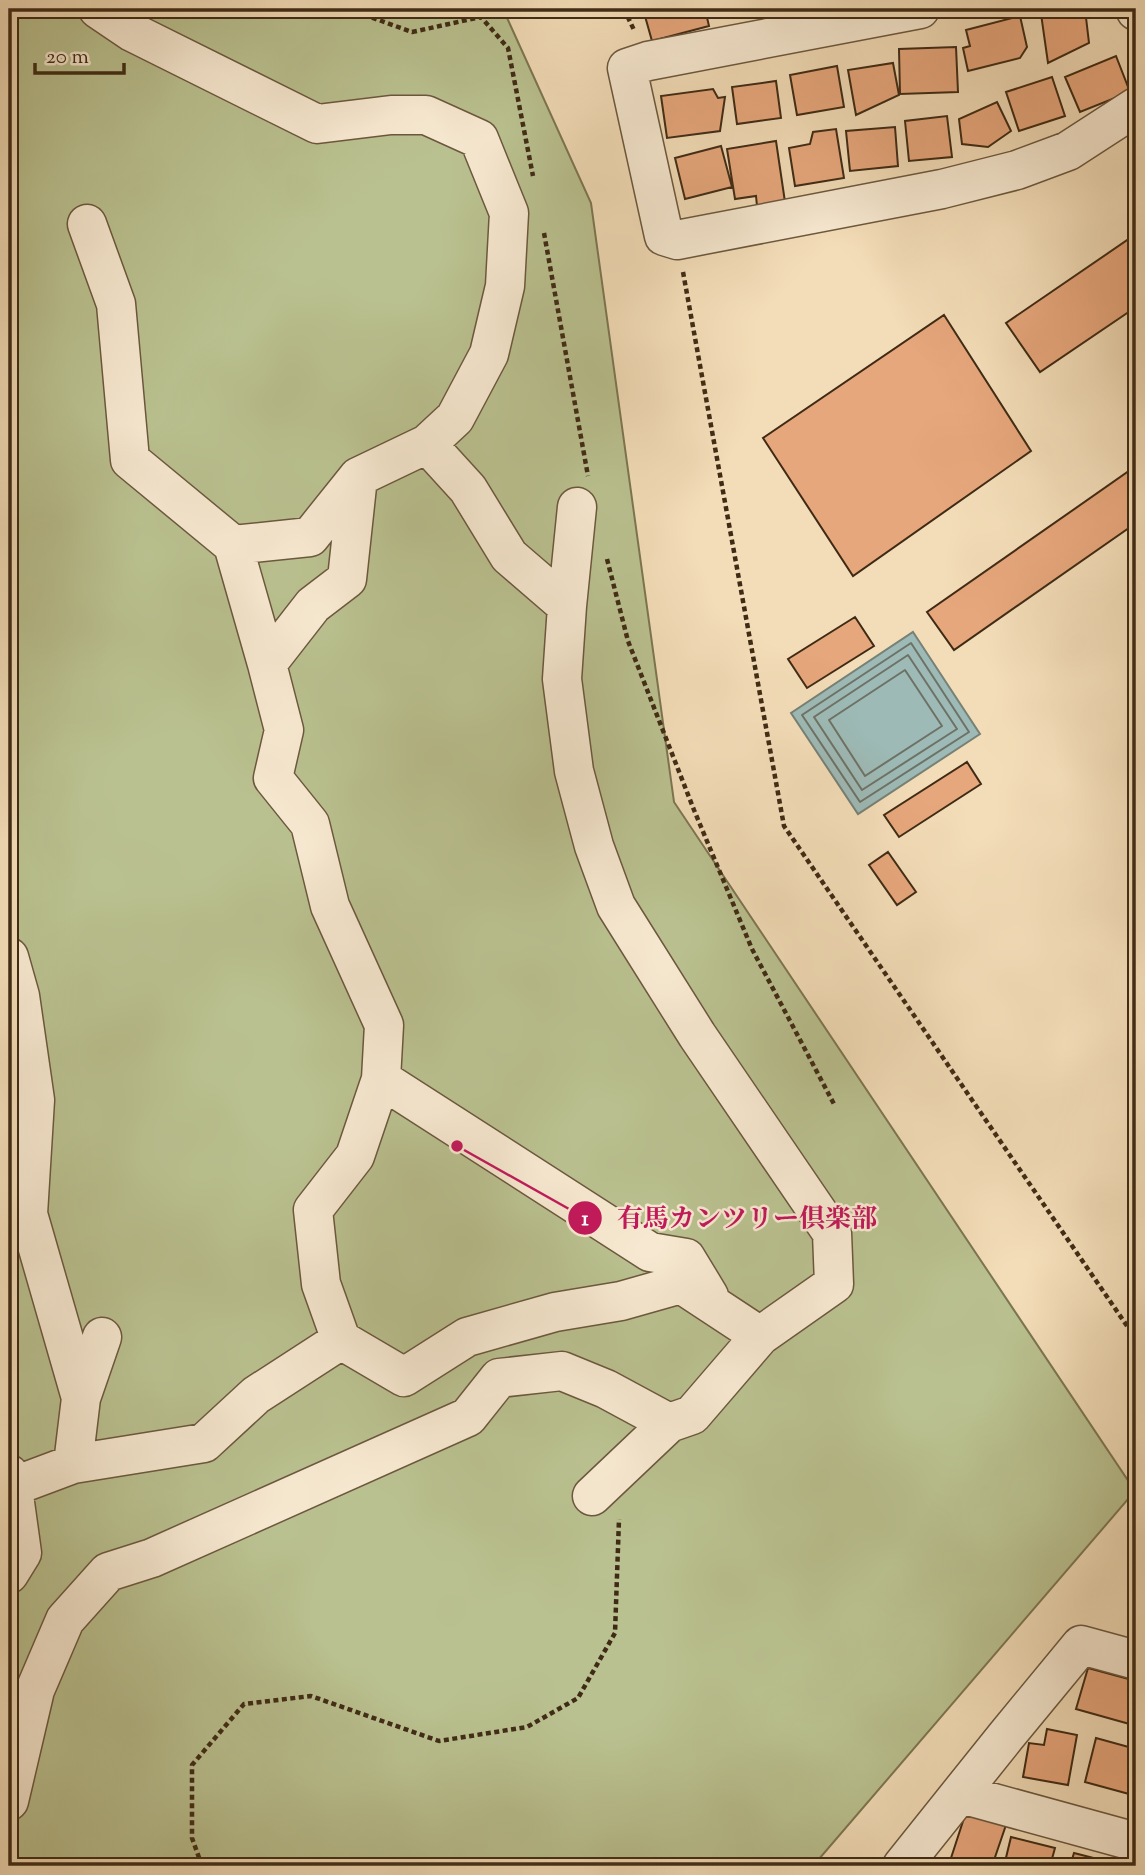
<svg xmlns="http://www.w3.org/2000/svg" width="1145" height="1875" font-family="'Sorts Mill Goudy','Noto Serif JP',serif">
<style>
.green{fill:#bac190;stroke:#7c7652;stroke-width:2}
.water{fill:#9dbab6;stroke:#778176;stroke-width:2}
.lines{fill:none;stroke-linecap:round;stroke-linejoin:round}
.shore{stroke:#6e7266;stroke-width:2}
.building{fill:#e7a77c;stroke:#3f2b15;stroke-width:2}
.minor-casing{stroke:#6c583e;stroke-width:41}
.path{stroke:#3f2b15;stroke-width:4.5;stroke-dasharray:5 3.5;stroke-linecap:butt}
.minor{stroke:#f7e9d1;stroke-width:38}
.leader{fill:none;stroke:#c2185b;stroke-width:2.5}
.callout-dot{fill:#c2185b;stroke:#f7e9d1;stroke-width:2.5}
.mark-label{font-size:21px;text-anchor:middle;font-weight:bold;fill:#fff}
.callout-label{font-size:26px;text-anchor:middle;font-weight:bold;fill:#c2185b;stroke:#f7e9d1;stroke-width:5;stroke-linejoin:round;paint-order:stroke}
</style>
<rect width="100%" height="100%" fill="#f3ddb8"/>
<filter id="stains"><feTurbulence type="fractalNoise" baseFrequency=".00286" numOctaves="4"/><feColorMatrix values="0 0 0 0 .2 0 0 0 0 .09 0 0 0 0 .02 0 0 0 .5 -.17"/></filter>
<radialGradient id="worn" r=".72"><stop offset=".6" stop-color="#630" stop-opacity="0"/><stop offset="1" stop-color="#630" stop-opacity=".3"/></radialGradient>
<path class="green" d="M9 9H503L591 203 674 802 1135 1491 813 1866H9Z"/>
<path class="water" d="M913 632 980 734 858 814 791 713Z"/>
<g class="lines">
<path class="shore" d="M911 643 969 732 860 802 802 715Z
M908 655 957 729 862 790 814 717Z
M905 670 942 726 865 776 829 720Z"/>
</g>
<path class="building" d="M643 9H705L709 26 652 41Z
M1085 9 1089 43 1048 63 1041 14Z
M1020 16 1027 47 1020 58 968 71 963 48 970 46 966 30Z
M956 47 958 92 900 94 899 49Z
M1116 56 1130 92 1080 112 1065 77Z
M893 63 899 95 856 115 848 70Z
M837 66 844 107 797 115 790 75Z
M1052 77 1065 116 1019 131 1006 92Z
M776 81 781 118 737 124 732 87Z
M713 89 718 98 725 97 720 131 667 138 661 96Z
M997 102 1011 131 988 147 962 144 959 119Z
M947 116 952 157 909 161 905 121Z
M895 127 898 166 850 171 846 131Z
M836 129 844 178 795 186 789 148 810 144 813 132Z
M776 141 785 202 757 206 756 196 735 199 727 149Z
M721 146 732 187 685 199 675 158Z
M1136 234V307L1040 372 1006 323Z
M944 315 1031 451 853 576 763 438Z
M1136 466V523L954 650 927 612Z
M855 617 874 646 807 688 788 659Z
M967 762 981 784 899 837 884 815Z
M888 852 916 892 897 905 869 865Z
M1088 1668 1136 1681V1714L1133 1725 1076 1709Z
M1047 1729 1077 1735 1068 1785 1023 1777 1029 1743 1044 1745Z
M1096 1738 1136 1749V1766L1129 1794 1085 1782Z
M966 1812 1006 1825 992 1866H977L951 1858Z
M1011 1837 1055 1848 1050 1866H1004Z
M1074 1853 1121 1865 1120 1866H1070Z"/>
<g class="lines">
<defs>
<path id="minor" d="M920 9 648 61 627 68 664 236 677 240 942 189 1017 170 1068 151 1136 107
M1135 9 1136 11
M87 224 116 304 130 460 233 545 310 537 358 477 427 444
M233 545 267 664 313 605 347 579 358 477
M567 606 577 507
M267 664 284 730 273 778 310 824 330 906 384 1025 381 1079 355 1156 313 1210 321 1284 341 1340 404 1377 467 1337 555 1312 621 1301 681 1284 760 1336
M9 957 20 996 35 1100 28 1214 81 1398 73 1464
M381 1079 650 1252 686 1258 709 1296
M81 1398 102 1337
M9 1474 13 1488 22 1553 9 1574
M9 1488 73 1464 204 1443 256 1395 341 1340
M592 1496 669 1423
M961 1794 1136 1842
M9 1801 35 1690 65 1620 108 1572 152 1558 468 1417 499 1378 562 1371 606 1389 669 1423 692 1415 760 1336 834 1284 832 1233 697 1035 616 906 594 846 574 771 562 679 567 606 509 556 468 489 427 444 455 418 489 354 505 286 509 213 479 139 426 115H391L317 124 132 32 98 9
M902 1866 1006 1736 1081 1645 1136 1660"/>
</defs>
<use href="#minor" class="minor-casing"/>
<path class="path" d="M348 9 412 32 481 17 508 48 533 176
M624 9 634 30
M544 233 588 476
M683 272 784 826 1136 1339
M607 559 628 641 694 810 752 949 835 1106
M202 1866 192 1838V1765L244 1704 311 1696 439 1741 527 1727 578 1698 615 1633 619 1519"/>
<use href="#minor" class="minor"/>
</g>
<path class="leader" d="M457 1146L585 1218"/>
<g class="callout-dot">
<circle cx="457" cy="1146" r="7"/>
<circle cx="585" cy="1218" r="18"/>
</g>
<g class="mark-label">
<text x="585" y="1225">1</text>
</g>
<g class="callout-label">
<text x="747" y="1227">有馬カンツリー倶楽部</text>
</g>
<rect width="1145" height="1875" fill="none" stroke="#f3ddb8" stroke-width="35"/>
<rect x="10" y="10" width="1124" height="1854" fill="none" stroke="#3f2b15" stroke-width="3.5"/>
<rect x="18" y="18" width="1110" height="1840" fill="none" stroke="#3f2b15" stroke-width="2"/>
<path d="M35 63v10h89v-10" fill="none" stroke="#3f2b15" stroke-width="3.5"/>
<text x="46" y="63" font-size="21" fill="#3f2b15" stroke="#f7e9d1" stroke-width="5" paint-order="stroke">20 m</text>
<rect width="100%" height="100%" filter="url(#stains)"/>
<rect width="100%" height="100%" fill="url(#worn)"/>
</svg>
